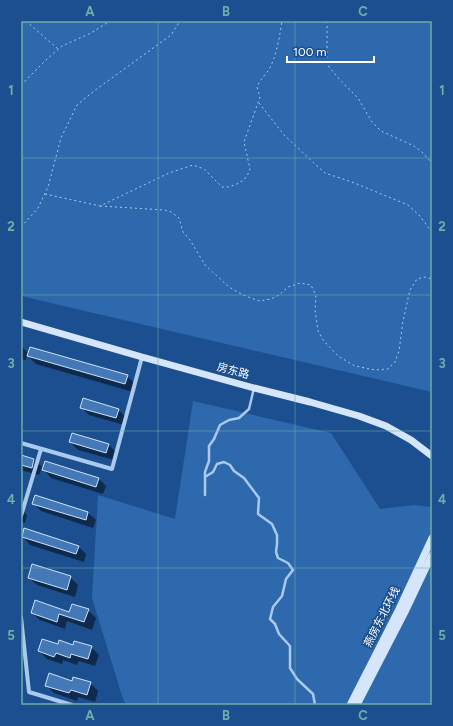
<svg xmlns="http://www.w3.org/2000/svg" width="453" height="726" font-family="Figtree,'Noto Sans SC',sans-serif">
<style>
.green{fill:#2e69ad}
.shadow{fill:#0007}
.building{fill:#4478b7;stroke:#cfe3fa}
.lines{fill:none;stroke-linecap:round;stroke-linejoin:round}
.path{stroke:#a9c9ee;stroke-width:1;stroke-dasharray:2 3;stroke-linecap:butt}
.service{stroke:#a9c9ee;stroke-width:2.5}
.minor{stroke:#a9c9ee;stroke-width:4}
.secondary{stroke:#d6e6fa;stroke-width:7}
.grid{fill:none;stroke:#6fada8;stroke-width:1;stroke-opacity:0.55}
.labels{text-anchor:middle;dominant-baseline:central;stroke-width:3.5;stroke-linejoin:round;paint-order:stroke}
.street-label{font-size:11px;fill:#fff;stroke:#1b4f8f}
.neatline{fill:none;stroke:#6fada8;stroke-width:1.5}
.grid-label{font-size:13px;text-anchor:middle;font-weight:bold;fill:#6fada8}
</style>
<rect width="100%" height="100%" fill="#1b4f8f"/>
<path class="green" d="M21 21H432V392L21 296Z
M193 401 331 433 380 509 414 505 432 507V705H126L122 696 92 598 98 495 175 519Z"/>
<path class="shadow" d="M21 346 29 354 127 376 135 384 133 392 36 364 27 355 26 360 21 359Z
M81 407 118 410 126 417 124 425 89 415Z
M70 442 109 445 116 452 114 460 78 450Z
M21 456 34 459 42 467 39 475 21 470Z
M44 470 98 478 106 486 103 494 51 478Z
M33 503 88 513 96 520 93 528 41 511Z
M21 509 27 515 25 523 21 522Z
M23 537 78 546 86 554 84 562 30 545Z
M70 577 78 585 75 597 37 585 29 578Z
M88 610 96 618 92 630 67 621 65 629 40 620 32 613H70Z
M58 645 91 647 99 655 95 666 79 661 77 665 63 660 62 664 47 659 39 651Z
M90 683 98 691 95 702 78 697 77 701 54 693 46 685Z"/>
<path class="building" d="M30 347 128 375 125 384 27 356Z
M83 398 119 409 116 418 80 408Z
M72 433 109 444 106 453 69 442Z
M21 455 34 459 32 468 21 465Z
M45 461 99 478 96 487 42 470Z
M35 495 88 512 86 520 32 504Z
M24 528 79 546 76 554 22 537Z
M32 564 71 576 67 590 28 578Z
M35 600 69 612 72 604 89 609 84 622 59 614 57 622 31 613Z
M42 639 58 644 59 640 73 645 74 641 92 646 88 659 71 654 70 658 56 653 54 657 38 651Z
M49 673 72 681 73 677 91 682 87 695 71 690 69 693 45 686Z"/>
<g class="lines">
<path class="path" d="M26 21 58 49
M327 21V59L329 67 341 81 358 98 372 122 381 131 414 146 422 152 431 162 432 167
M21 85 46 60 62 46 91 33 110 21
M259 103 284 135 315 164 325 173 352 182 408 205 419 215 432 232
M45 194 100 206 169 173 193 165 204 169 222 187H228L235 185 244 180 248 174 250 169 244 142 260 97 257 87C260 80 264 76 268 71 276 59 280 35 282 21
M100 206 164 210 171 212 179 218 183 232 190 240 205 265 229 287 243 295 259 301 271 299 279 295 288 287 300 283 311 285 316 296 315 310 318 331 324 341 338 356 355 366 375 370 388 369 395 362 399 351 403 321 410 290 417 279 425 277 432 279
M21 227 38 208 48 187 61 138 77 105 94 91 171 35 180 21
M431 574 432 578"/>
<path class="service" d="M205 477V472L209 461V446L214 439 220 425 229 420 239 418 249 409 254 388
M205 495V477L213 472 217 464 224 462 230 465 234 471 244 478 259 498 258 514 272 524 277 535V544L276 552 278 558 288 563 293 570 286 579 282 596 273 607 270 619 275 624 279 634 290 646V668L297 679 313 694 315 705"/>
<path class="minor" d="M21 443 112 469 142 357
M21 516 41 449
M21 617 29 692 72 705"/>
<path class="secondary" d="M21 322 142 357 254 388 310 402 359 416 386 426 411 440 432 456
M350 705 399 609 432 538
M357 705 405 612 432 555"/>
</g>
<path class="grid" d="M158 21V705M295 21V705M21 158H432M21 295H432M21 431H432M21 568H432"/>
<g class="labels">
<g class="street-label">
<text transform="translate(233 371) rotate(15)">房东路</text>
<text transform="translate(382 617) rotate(-63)">燕房东北环线</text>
</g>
</g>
<rect width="453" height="726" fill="none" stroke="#1b4f8f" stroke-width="44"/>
<path d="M287 56v6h87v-6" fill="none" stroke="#ffffff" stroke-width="2"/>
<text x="293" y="56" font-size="12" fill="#ffffff" stroke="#1b4f8f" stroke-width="3" paint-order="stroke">100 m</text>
<rect x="22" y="22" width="409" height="682" class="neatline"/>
<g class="grid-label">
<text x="90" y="16">A</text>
<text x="226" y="16">B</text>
<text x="363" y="16">C</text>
<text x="11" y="95">1</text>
<text x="442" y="95">1</text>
<text x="11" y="231">2</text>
<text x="442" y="231">2</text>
<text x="11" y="368">3</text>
<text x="442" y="368">3</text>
<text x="11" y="504">4</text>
<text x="442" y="504">4</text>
<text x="11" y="640">5</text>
<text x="442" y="640">5</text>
<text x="90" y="720">A</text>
<text x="226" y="720">B</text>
<text x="363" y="720">C</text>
</g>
</svg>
